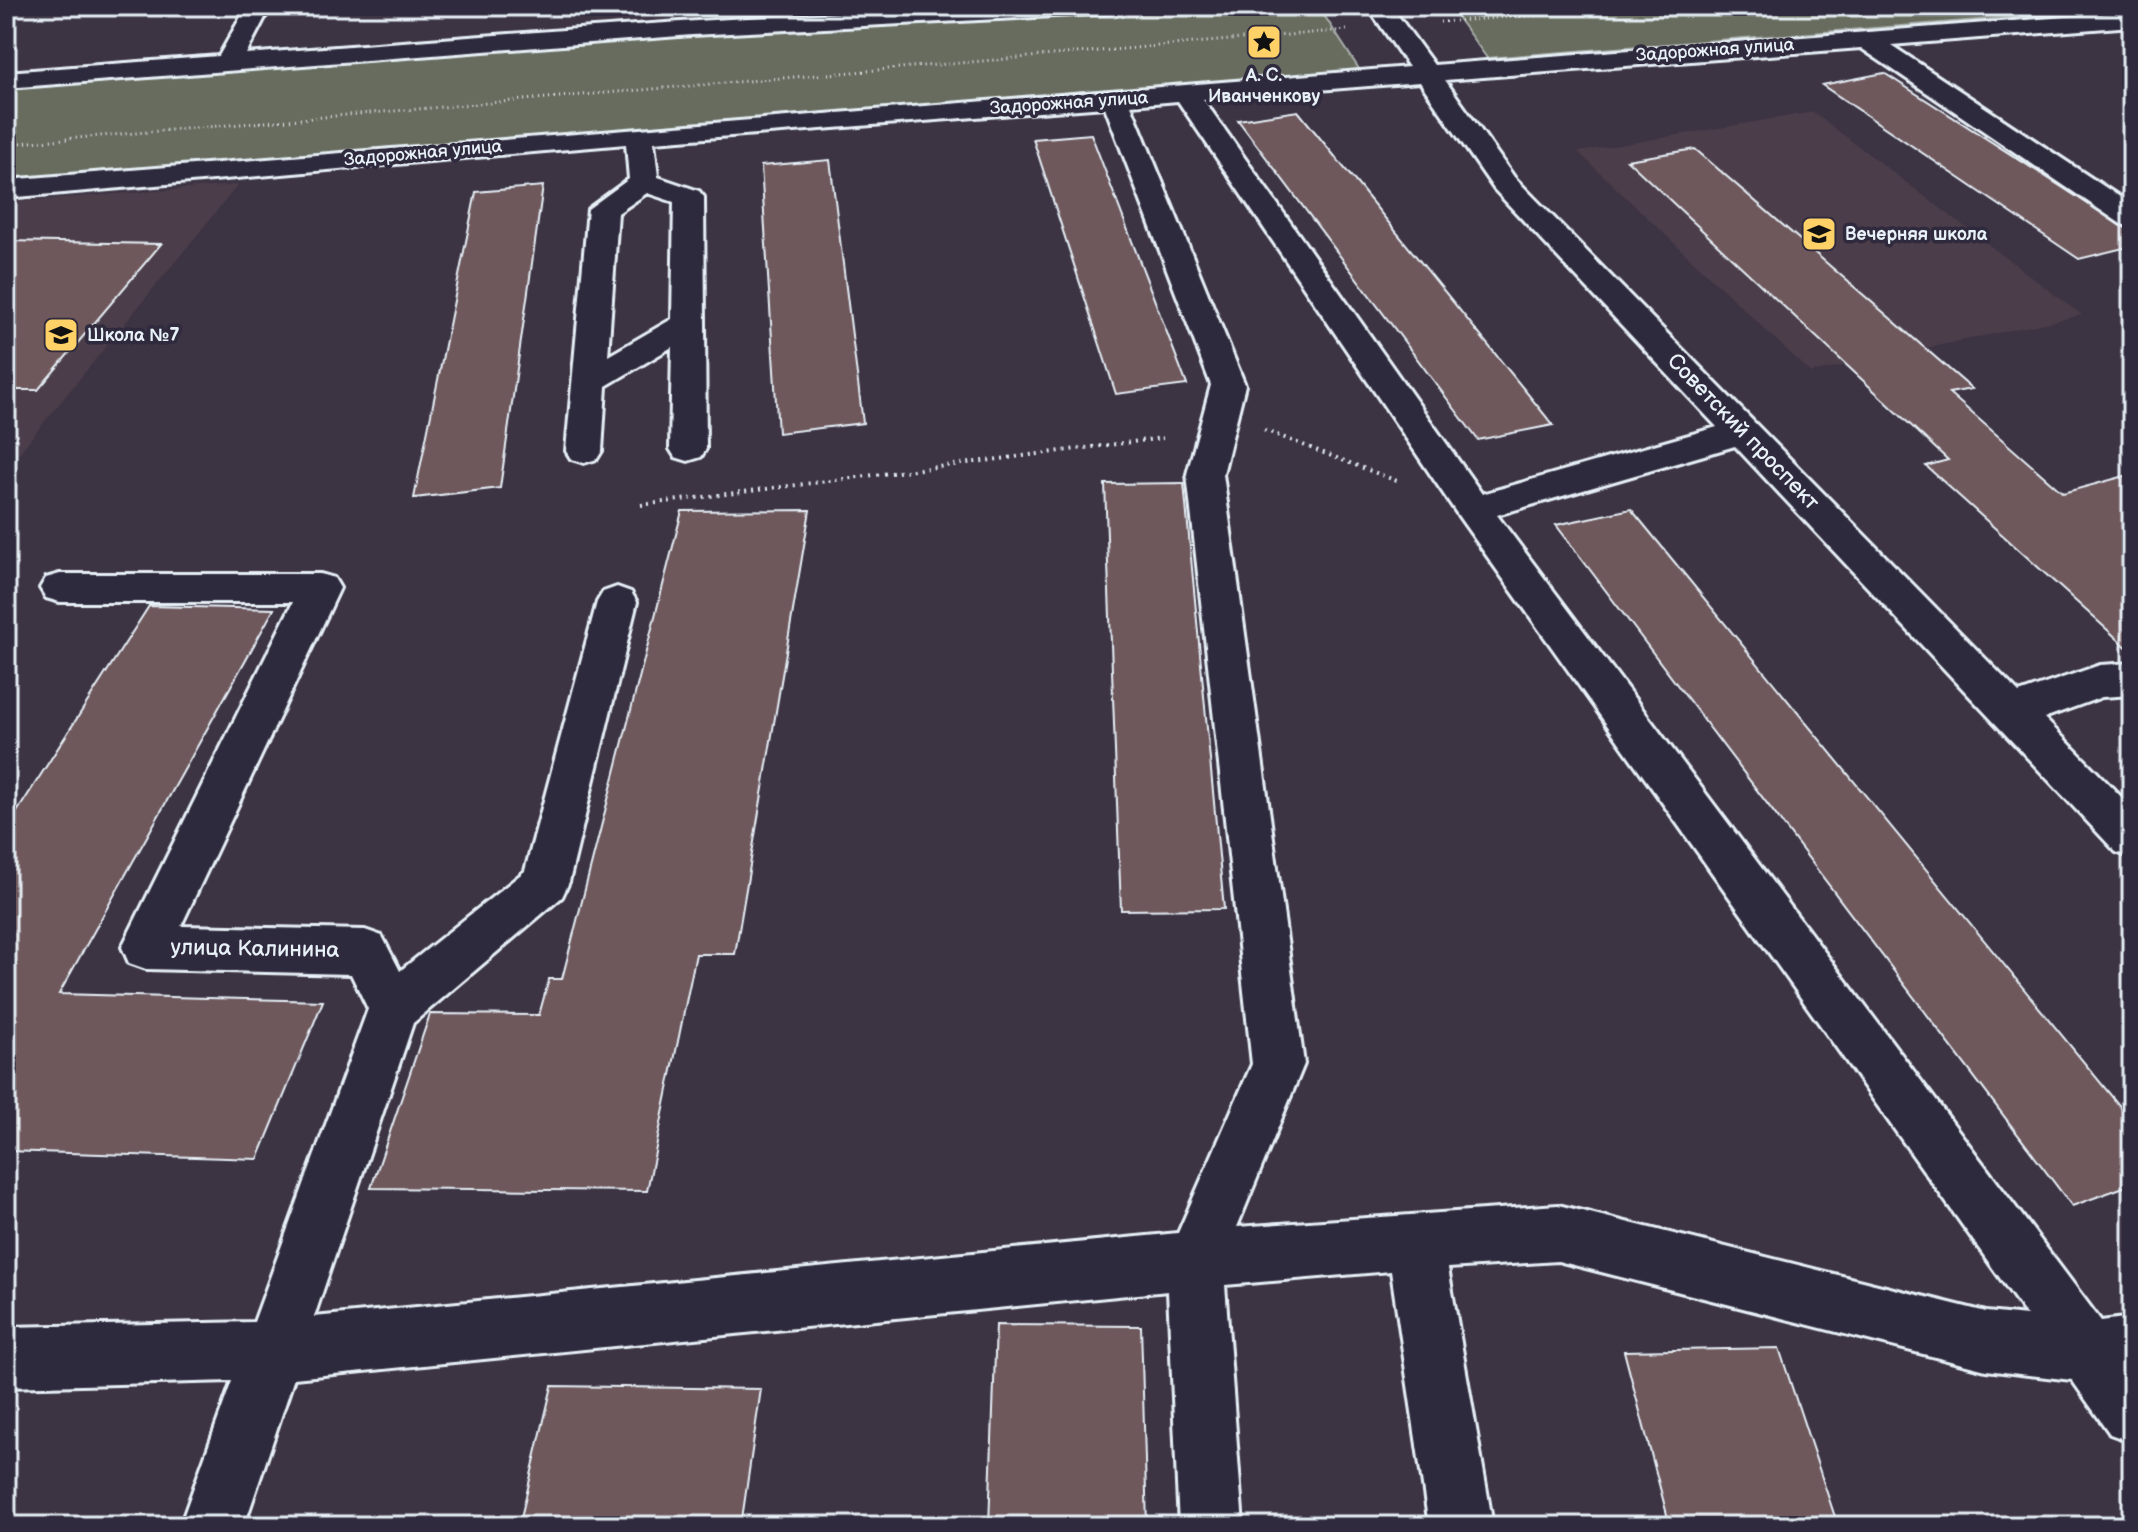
<svg xmlns="http://www.w3.org/2000/svg" width="2138" height="1532" font-family="'Balsamiq Sans',sans-serif">
<style>
.built{fill:#4b3e4a}
.green{fill:#686c5e;stroke:#a8aeab;stroke-width:2}
.building{fill:#6e585c;stroke:#e8f1f8;stroke-width:2}
.lines{fill:none;stroke-linecap:round;stroke-linejoin:round}
.minor-casing{stroke:#e8f1f8;stroke-width:6}
.path-far1{stroke:#e8f1f8;stroke-width:3;stroke-dasharray:1 4;stroke-linecap:butt}
.path{stroke:#e8f1f8;stroke-width:4;stroke-dasharray:2 5;stroke-linecap:butt}
.minor{fill:#2f2a3d;fill-rule:evenodd}
.labels{text-anchor:middle;dominant-baseline:central;stroke-width:7;stroke-linejoin:round;paint-order:stroke}
.far-street-label{font-size:18px;fill:#e8f1f8;stroke:#2f2a3d}
.far-poi-label{font-size:18px;font-weight:bold;fill:#e8f1f8;stroke:#2f2a3d;text-anchor:start}
.street-label{font-size:22px;fill:#e8f1f8;stroke:#2f2a3d}
</style>
<rect width="100%" height="100%" fill="#3c3343"/>
<filter id="ink" filterUnits="userSpaceOnUse"><feTurbulence type="fractalNoise" baseFrequency=".0125" numOctaves="2"/><feDisplacementMap in="SourceGraphic" scale="16" xChannelSelector="R" yChannelSelector="G"/><feConvolveMatrix kernelMatrix="1 2 1 2 8 2 1 2 1" color-interpolation-filters="sRGB"/></filter>
<g filter="url(#ink)">
<path class="built" d="M1813 112 2082 315 1811 373 1578 152Z
M238 185 6 469V202Z"/>
<path class="green" d="M1230 6H1318L1361 72 6 191V80L692 28 1141 13Z
M1449 6H2132V8L1487 58Z"/>
<path class="building" d="M1884 73 2132 232V246L2079 259 1822 85Z
M1298 111 1553 425 1478 440 1238 120Z
M1091 134 1187 385 1116 394 1033 139Z
M1695 149 1972 389 1949 393 2063 493 2132 474V652L1926 466 1948 460 1627 160Z
M830 160 863 423 778 433 761 166Z
M543 186 500 488 414 498 476 192Z
M6 241 161 244 38 390H6Z
M1184 483 1224 909 1121 910 1105 484Z
M1631 509 2132 1121V1184L2072 1206 1556 525Z
M810 510 735 954H696L647 1191 371 1188 430 1014 539 1015 549 979H562L682 511Z
M149 606 274 609 59 994 323 1001 258 1159 6 1151V829Z
M996 1325 1141 1326 1147 1526H989Z
M1779 1348 1838 1526H1670L1624 1351Z
M552 1386 761 1389 741 1526H519Z"/>
<g class="lines">
<defs>
<path id="minor" d="M247 6H271L246 54C538 32 830 6 1123 6L1111 13 692 35 6 88V72L219 56Z
M1367 6H1391L1434 65 2132 12V26L1891 45 2132 205V227L2121 224 1861 48 1445 80 1514 177 2019 693 2100 665 2132 663V695L2102 697 2044 718 2132 808V858L2116 852 1735 446 1497 515 2101 1321 2132 1317V1442L2110 1434 2072 1380 1986 1370 1558 1261 1448 1268 1493 1526H1429L1391 1271 1225 1285 1243 1526H1179L1168 1291 294 1378 244 1526H180L232 1381 6 1387V1327L254 1322 368 1009 351 974 146 969 129 963 122 947 293 602H60L46 598 40 588 46 578 60 574H320L334 578 340 588 181 926 365 930 382 936 400 971 525 871 597 602 603 592 617 587 631 592 637 602 569 882 562 897 413 1023 314 1317 1178 1233 1252 1064 1187 474 1211 385 1105 107 654 142 658 177 699 191 704 197 706 449 701 457 688 461 675 457 670 449 672 347 606 386 602 451 597 459 584 463 571 459 566 451 588 209 629 179 626 144 6 198V180L1409 67ZM1420 82 1494 189 1717 427 1482 494 1203 99ZM1178 101 1460 518 2027 1316 1986 1312 1558 1205 1237 1227 1304 1064 1223 474 1245 385 1131 105ZM647 193 674 202 672 319 608 356 618 213Z"/>
</defs>
<use href="#minor" class="minor-casing"/>
<path class="path-far1" d="M1440 22 1663 6
M6 144 1347 30"/>
<path class="path" d="M1264 430 1397 481
M641 505 1163 438"/>
<use href="#minor" class="minor"/>
</g>
</g>
<defs>
<symbol id="sight-square" viewBox="-11 -11 22 22"><rect x="-9" y="-9" width="18" height="18" rx="4" fill="#ffd166" stroke="#2f2a3d"/><path d="M0-6L1.8-2.2L6-1.7L2.9 1.2L3.7 5.4L0 3.3L-3.7 5.4L-2.9 1.2L-6-1.7L-1.8-2.2Z" fill="#111"/></symbol>
<symbol id="school-square" viewBox="-11 -11 22 22"><rect x="-9" y="-9" width="18" height="18" rx="4" fill="#ffd166" stroke="#2f2a3d"/><path d="M0-5L7-2L0 1L-7-2ZM-4 1L0 2.5L4 1V4Q0 6-4 4Z" fill="#111"/></symbol>
</defs>
<g fill-rule="evenodd">
<use href="#sight-square" x="1244" y="22" width="40" height="40"/>
<use href="#school-square" x="1799" y="214" width="40" height="40"/>
<use href="#school-square" x="41" y="315" width="40" height="40"/>
</g>
<g class="labels">
<g class="far-street-label">
<text transform="translate(1715 50) rotate(-4)">Задорожная улица</text>
<text transform="translate(1069 103) rotate(-4)">Задорожная улица</text>
<text transform="translate(423 153) rotate(-5)">Задорожная улица</text>
</g>
<g class="far-poi-label">
<text x="1264" y="75" text-anchor="middle">А. С.<tspan x="1264" dy="21">Иванченкову</tspan></text>
<text x="1845" y="234">Вечерняя школа</text>
<text x="87" y="335">Школа №7</text>
</g>
<g class="street-label">
<text transform="translate(1743 432) rotate(46)">Советский проспект</text>
<text transform="translate(255 949) rotate(1)">улица Калинина</text>
</g>
</g>
<rect width="2138" height="1532" fill="none" stroke="#2f2a3d" stroke-width="32"/>
<rect x="16" y="16" width="2106" height="1500" fill="none" stroke="#e8f1f8" stroke-width="3" filter="url(#ink)"/>
</svg>
